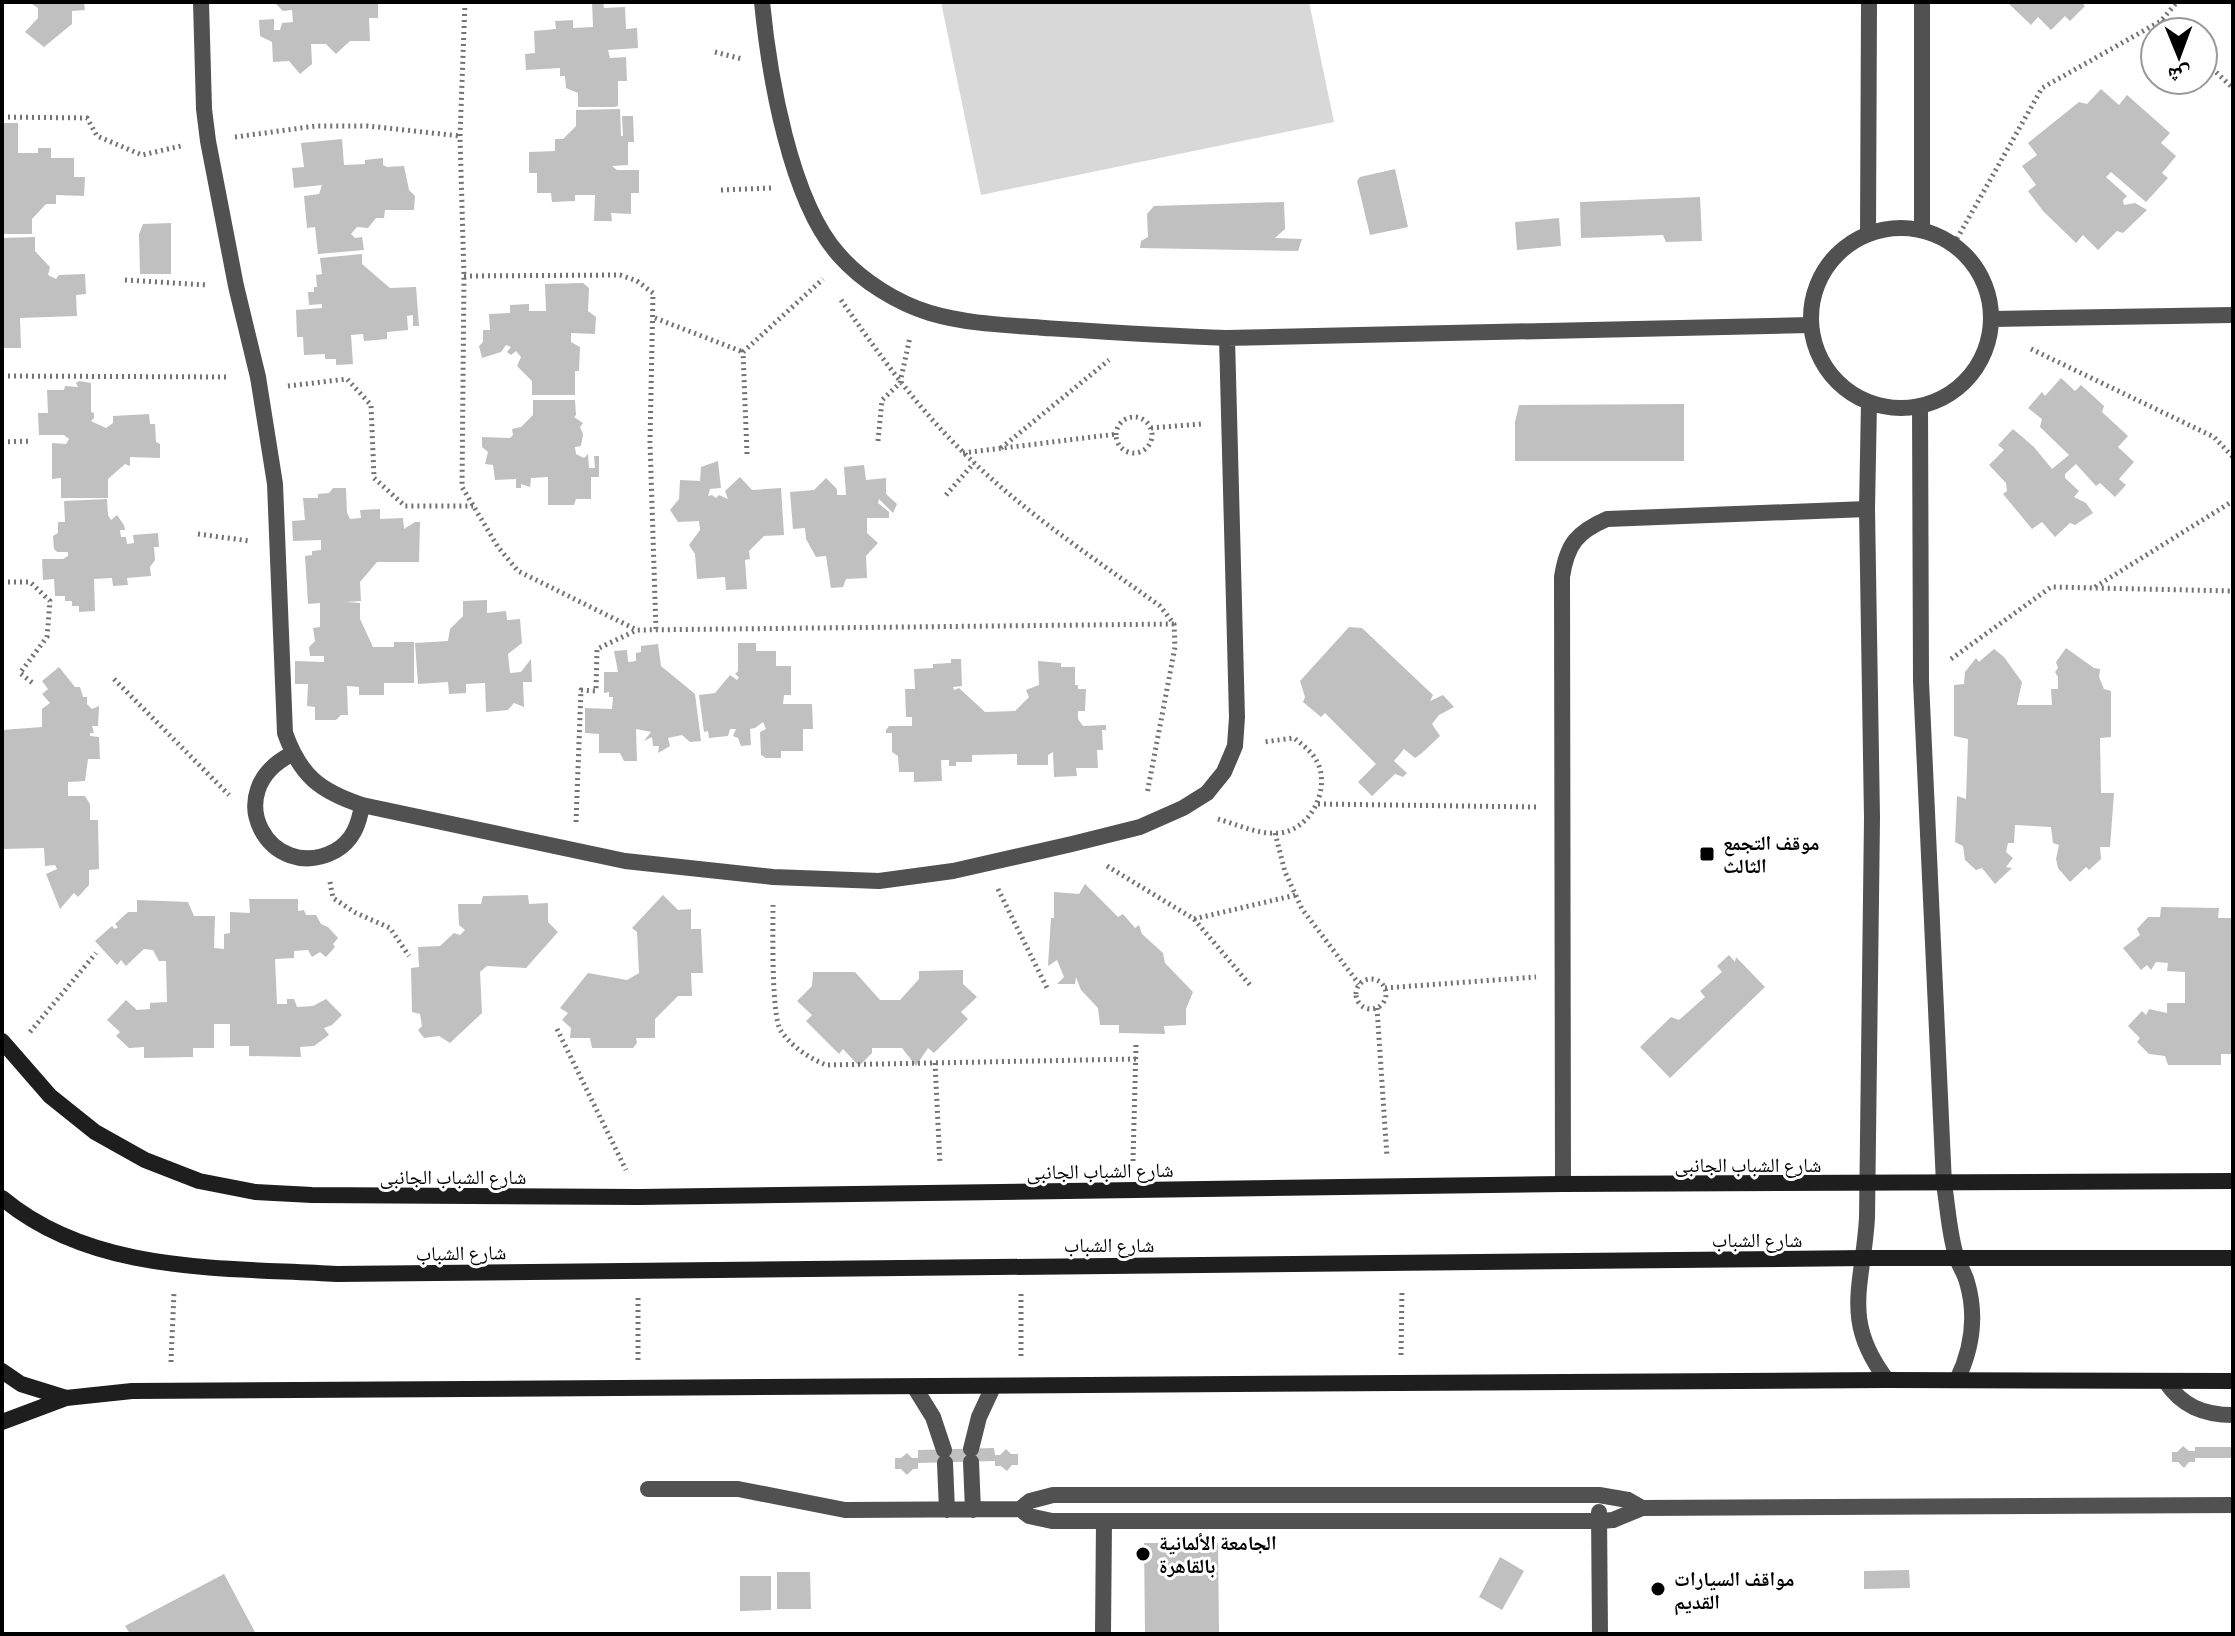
<svg xmlns="http://www.w3.org/2000/svg" width="2235" height="1636" font-family="Barlow,'Noto Naskh Arabic',sans-serif">
<style>
.green{fill:#d8d8d8}
.building{fill:#c0c0c0}
.lines{fill:none;stroke-linecap:round;stroke-linejoin:round}
.path{stroke:#737373;stroke-width:5;stroke-dasharray:2 4;stroke-linecap:butt}
.lane{stroke:#515151;stroke-width:16}
.street{stroke:#515151;stroke-width:16}
.secondary{stroke:#1e1e1e;stroke-width:16}
.poi-dot{fill:#000;stroke:#fff;stroke-width:3}
.labels{text-anchor:middle;dominant-baseline:central;stroke-width:6;stroke-linejoin:round;paint-order:stroke}
.poi-label{font-size:20px;font-weight:bold;fill:#000;stroke:#fff;text-anchor:start}
.street-label{font-size:20px;fill:#000;stroke:#fff}
</style>
<rect width="100%" height="100%" fill="#fff"/>
<path class="green" d="M941 2H1309L1334 122 981 195Z"/>
<path class="building" d="M29 2H84L85 10 72 11V24L44 47 25 32 38 18V8Z
M274 2H378V18H369L370 41H350L336 54 326 44H311L312 64 300 74 289 61 273 62 272 42 260 36 259 20 274 19V30H280L282 23 293 22 292 10 283 11Z
M592 2H603L604 8 625 7 626 29 637 28 638 48 608 50 610 58 626 57 627 81H618V106L614 107H578V93L566 88 565 76H560V68L526 70 525 54 535 53 534 31 556 29 555 21 573 20V28L593 27Z
M2007 2H2081L2085 6 2070 21 2065 16 2051 30 2038 17 2031 25Z
M2101 89 2119 105 2127 95 2170 133 2161 143 2176 156 2162 173 2168 178 2146 202 2111 172 2106 177 2127 196 2123 200 2124 205 2135 203 2147 210 2123 233 2117 231 2098 250 2083 235 2076 243 2043 211 2028 191 2036 185 2022 166 2037 155 2028 143 2079 102 2087 104Z
M620 109 621 136H623L622 116H633L634 142H628V165L612 166 617 170H639V193H631V214L611 213 612 221H594L595 195H575V201L552 202 551 193H537V173H529V152L555 151V139H563L576 126V110Z
M2 123H18V153H38V148H51V158H74V177H85L84 196 56 195V204H46L32 219V234H2Z
M342 139 344 165 365 164V160L383 158V165L387 167 404 166 409 190 415 196 414 210H385L384 218H376L368 228 357 227 351 234 355 238 362 237 364 250 318 254 315 227 307 228 304 196 319 194 322 185 294 188 292 168 304 167 301 143Z
M1395 169 1408 227 1370 235 1357 181 1360 177Z
M1700 197 1702 241 1666 242 1663 235 1581 238 1580 202Z
M1284 202 1285 229 1275 238 1302 239 1298 251 1140 248 1141 241 1148 237 1147 214 1154 206Z
M1559 218 1561 246 1517 250 1515 222Z
M171 223V274H140L139 234 143 224Z
M35 237V251L50 267 48 275 56 279 59 275 85 274 86 294 76 295 77 316 20 318 21 348H2V238Z
M362 254V264L390 288 416 287 419 326H413V315L407 316 408 330 387 332V339L364 341 363 334 351 335 353 364 336 365V359H325V354L304 355 303 337H297L296 310 322 308V304L309 305 308 292H314V287H317L316 275 322 274 320 258Z
M583 283 589 288 588 311 596 317 595 334 571 333V342L580 347 579 371H575V395H532V381L517 366 521 357 516 351 511 355 507 352 511 347 506 345 501 352 482 358 479 346 483 342V330H490L489 314 510 313V305L529 304V311H546L545 284Z
M2061 378 2075 391 2081 385 2104 406 2102 412 2128 436 2118 447 2134 462 2119 479 2126 485 2115 497 2100 483 2096 486 2076 464 2065 474V478L2079 491 2074 497 2086 503 2093 513 2075 525 2070 523 2055 537 2042 522 2032 529 2003 494 2007 491 2006 483 1989 465 2004 450 1998 445 2013 429 2034 447 2052 469 2069 455 2040 427 2042 419 2028 408 2042 392 2045 396Z
M79 381 91 383V412L94 413V418L91 421 106 428 113 423V416L149 414 150 424H155L156 442 160 444V458L130 457V466L125 464 108 479V498H61V478L52 479V443L66 444 69 439 64 435H39L38 413H48L47 390H64L65 386 78 387 76 383Z
M533 400H575L576 415 574 417 583 423 580 427 583 434 581 446 575 447 576 454 584 458 588 454 589 468H595L594 456H599V477H591V499H576L574 505H548V477L531 478 530 487 521 484V488H516V479L495 480 493 465 485 464 488 452 482 447V437L510 438 513 435 512 429 521 427 533 415Z
M1684 404V461H1515V422L1519 405Z
M718 461 721 488 710 489 708 496 712 495 716 498 719 495 728 499 725 491 740 477 752 490 781 488 784 535 764 536 749 551 750 559 745 560 747 589 726 590 725 577 697 579 695 554 689 545 700 530 699 521 678 522 670 510 679 499 680 480 700 481 701 467Z
M864 465 866 480 886 478V494L897 504 893 513 879 499 878 503 889 512V518H867V533L878 543 866 556 867 578 846 579 843 587 831 588 826 556 816 557 806 539 805 528 793 529 790 492 814 490 826 478 837 489V495H846L844 467Z
M333 488H346L347 513 350 519 361 518 360 510 380 509V519L403 518 404 529 415 522H420L419 562H377L360 582 361 601 346 602 360 603V619L373 647H394V642H414V683H384V695H359V687L347 686 348 715H341L336 720H315V707L307 706 308 684H295V661L324 662V656H310L309 647 315 641 313 628 320 627V603L308 604 305 556 312 555V551L321 550V540L293 541 292 521 305 520 303 498H318V494L329 493Z
M107 499 108 515 111 520 117 515 124 525 125 530H120L121 537H126L127 544 134 543 133 535 158 533 159 547H154L155 560 150 567 151 576 127 578 128 585 113 586 112 578 94 579 95 611 79 612V606H72V601H65V596H55L54 579 43 580 42 559H63L68 556V552H57L54 549 53 536 58 533V522H65L64 501Z
M487 600V613L506 611 507 620 520 619 522 643 508 654 510 673 521 672 531 659 532 682H523L524 707 514 703 508 710 486 712 485 683 466 684V693L449 694 448 682 418 684 415 643 448 641 450 629 463 616V601Z
M1349 627 1362 628 1433 695 1430 701 1443 695 1454 707 1439 715 1432 724 1440 736 1422 753 1415 758 1404 749 1394 761 1407 773 1403 777 1395 774 1372 796 1358 782 1376 764 1325 713 1321 717 1303 702 1305 697 1300 681Z
M738 643H756V651H776V666H791V695H784L783 704H812L813 729H803V751H781V758H766L761 755 760 732 766 729 763 722 755 728 750 729 751 745 741 746 738 738 733 736 736 729H730L728 736 709 738 708 731 704 732 699 695 715 693 730 675 737 680 739 677 735 674 738 671Z
M658 644 661 666 695 694 701 741 690 742 682 735 668 738 670 746 658 753 659 746H653L652 737 644 741 651 732 636 729 637 761H624L620 753H599V734L585 733V708L612 709 613 697H609V692L604 693V672H618L614 651 627 650 628 662 636 661V653L641 652V646Z
M2066 648 2094 668 2100 669 2099 677 2104 689 2111 691V737L2100 738 2101 793H2114L2110 847H2100L2101 859 2089 870 2086 867 2070 882 2058 868 2056 859 2059 845 2053 843 2051 827 2015 825 2014 843H2008L2006 852 2013 858 2006 867 2012 868 1995 884 1982 868 1976 870 1965 860 1963 846 1955 842 1957 796 1966 799 1968 739 1954 736V685L1964 684 1965 672 1976 658 1979 662 1994 649 2004 657 2022 682 2017 705H2052L2051 689H2058V677L2055 672 2058 668 2056 662Z
M951 659H961L962 686 953 687 954 690 959 688 985 712 1015 711 1029 697 1026 690 1039 685 1038 661 1061 663V667H1075V685H1078V689H1086L1085 711H1078V719L1083 726 1106 725V730H1102L1103 750H1097L1098 768H1076L1077 776 1054 777 1053 752 1048 755V765H1017V754L972 755V762H956V766H949V760H941L942 781 914 782V772H899L898 756 892 752V733H886V730L889 726H912V717H906L905 689H915L914 669 933 668V664L951 663Z
M59 667 75 687H80L83 697H87V704L92 709 99 706 98 726H92L94 733H90V736L99 737 100 759H88L85 781 68 782V796H85L90 804V820H98L99 869 89 870V885L78 897 74 893 60 909 46 874 57 869 55 865 45 866 44 848 2 849V730L42 727V709L50 703 42 694 48 689 42 681Z
M1085 884 1118 917 1123 914 1135 928 1139 925 1142 934 1163 953 1165 963 1193 992 1186 1009V1025L1164 1026 1165 1034 1119 1033V1025H1100L1098 1008 1081 990 1076 977 1075 984H1057L1064 977 1057 960 1048 966 1051 918H1054V892L1079 894Z
M528 895 529 904 548 903V922L558 932 526 968 487 966 480 972 482 1013 450 1043 439 1036 424 1038 418 1030 422 1026 420 1014 412 1012 411 968 419 967 418 947 440 946 454 933 460 935 465 930 459 925 458 904H481L483 896Z
M663 895 678 910 691 909V929H701L703 973H691L692 996H678L655 1019V1038H636L637 1043 633 1048H592L590 1038H570L571 1028 562 1020 568 1013 560 1008 588 973 627 980 639 973 637 932 632 928Z
M249 899H298V911L304 910 306 915H316L321 924 328 927 338 938 333 944 335 947 326 957 320 952 312 957 308 950 294 951V958L275 959 277 1004H287V999H294L297 1007 313 1006 326 999 342 1015 332 1025 324 1028 329 1035 314 1046 300 1047 301 1057 249 1056V1046H230V1024H214V1048H193V1057L144 1058V1047L129 1048 116 1036 120 1032 107 1020 126 1000 137 1010 150 1009V1003L167 1002 166 961H159L153 950 144 949 126 966 121 960 117 965 95 941 112 926 115 929 118 927 115 924 128 912H137V900L188 902 194 916H215L214 948 224 949V934L230 933V912L250 913Z
M2161 907 2219 908 2218 918H2233V1054H2221V1065H2168L2165 1056 2149 1054 2137 1042 2140 1038 2128 1026 2142 1011 2146 1015 2149 1009 2167 1013V1003H2185V972L2167 971 2168 963 2156 962 2151 970 2147 965 2141 970 2123 948 2140 935 2137 929 2148 917H2160Z
M1729 955 1735 962 1736 957 1765 987 1670 1078 1640 1047 1671 1017 1679 1020 1705 997 1700 991 1722 972 1717 966Z
M963 970V984L977 997 961 1012 968 1019 934 1053 928 1048 916 1066 902 1048H872V1053L859 1066 843 1049 839 1054 806 1021 812 1015 797 1001 812 986 813 972H855L880 1000H900L919 979V971Z
M2183 1446 2189 1451H2195V1447H2233V1458H2195V1462H2189L2184 1468 2178 1462H2172V1452H2177Z
M994 1448 995 1455H1000L1006 1449 1011 1454H1018V1465H1012L1007 1471 1001 1466H995V1461L918 1463V1469H913L907 1475 901 1469H895V1458H901L907 1453 912 1458H918V1450Z
M1144 1543H1218L1219 1632 1145 1633Z
M1500 1557 1524 1571 1502 1610 1479 1597Z
M1909 1570 1910 1588 1864 1589V1571Z
M777 1572H810L811 1609H777Z
M224 1574 256 1634H130L125 1626Z
M740 1576H771V1610L740 1611Z"/>
<g class="lines">
<path class="path" d="M465 2 460 136 464 276 462 487 498 547 518 571 637 630 1174 624
M2161 21 2173 32
M715 52 742 59
M2203 60 2233 88
M2 117 87 118 97 136 142 155 181 146
M235 137 316 126H368L460 136
M721 190 772 188
M1954 244 2042 88 2161 21 2177 2
M464 276 620 275 637 281 653 293 650 442 656 630
M125 280 207 285
M841 300C878 353 916 406 963 452 1022 511 1092 557 1160 606L1174 624 1175 647 1147 794
M655 318 743 352
M2031 349 2214 437 2233 457
M2 376 229 377
M288 386 347 379 371 405 374 478 405 506H473
M1116 435a18 18 0 1 1 36 0a18 18 0 1 1-36 0Z
M1151 428 1201 424
M878 441 882 400 900 383 910 337
M2 442 32 441
M1001 448 1109 360
M963 453 1117 434
M747 454 743 352 823 279
M946 495 974 463
M198 534 250 541
M2 582H30L50 601 47 637 20 673 34 684
M2095 587 2233 501
M1951 659 2051 587 2233 591
M114 679 229 795
M1318 804 1537 807
M1218 819C1239 825 1263 837 1285 832 1312 825 1328 791 1319 766 1314 753 1304 746 1294 738L1263 742
M576 822 581 690 596 691 597 649 637 630
M1275 833 1285 872 1302 909 1359 984
M1107 866 1194 919 1250 985
M330 882 333 898 356 913 390 928 409 956
M998 889 1048 990
M773 905C773 927 771 1017 781 1031 792 1047 809 1058 826 1065L1136 1059
M1194 919 1296 895
M1356 994a15 15 0 1 1 30 0a15 15 0 1 1-30 0Z
M1385 988 1536 977
M1377 1008 1387 1157
M557 1029 626 1170
M30 1032 96 953
M935 1063 940 1164
M1133 1161 1136 1045
M638 1298V1360
M1401 1355 1402 1289
M1021 1356V1294
M171 1362 174 1292"/>
<path class="lane" d="M1563 1184 1562 577C1567 544 1577 532 1607 519L1867 509
M2165 1381C2182 1406 2203 1415 2233 1415
M915 1388 933 1417 944 1450
M971 1449 979 1417 993 1387
M971 1462 973 1510
M945 1463 947 1510
M648 1489H738L845 1510 1020 1509 1030 1501 1053 1495H1599L1628 1500 1642 1508
M1020 1509 1029 1516 1052 1521H1600L1613 1520 1642 1508 2233 1505
M1599 1512 1600 1634
M1103 1634 1104 1521"/>
<path class="street" d="M201 2 204 109 208 141 236 286 258 377 275 484 285 733C300 775 319 791 362 805L625 861 773 877 879 881 953 871 1072 844 1140 827 1183 808 1207 793 1224 772 1235 746 1237 717 1227 338
M762 2C769 74 790 201 839 255 862 281 897 303 930 313 967 324 1007 325 1045 328 1106 332 1166 336 1227 338L1810 325
M1811 318a90 90 0 1 1 180 0a90 90 0 1 1-180 0Z
M1922 229V2
M1868 234 1869 2
M1993 319 2233 315
M1869 402 1867 509 1872 818 1867 1218C1863 1286 1841 1320 1887 1380
M1920 406 1921 681 1944 1184C1948 1208 1949 1235 1957 1259 1960 1267 1965 1274 1967 1282 1977 1316 1972 1349 1957 1380
M292 754C217 791 270 885 335 851 353 841 359 824 362 805"/>
<path class="secondary" d="M2 1041 50 1096 95 1132 145 1160 199 1181 255 1192 312 1195 639 1197 1563 1184 2233 1181
M2 1198C94 1275 224 1267 337 1274L1865 1258H2233
M2 1371 21 1384 66 1398
M2 1422 66 1398 132 1391 1887 1380 2233 1381"/>
</g>
<g class="poi-dot">
<rect x="1699" y="846" width="16" height="16" rx="4"/>
<circle cx="1143" cy="1554" r="8"/>
<circle cx="1658" cy="1589" r="8"/>
</g>
<g class="labels">
<g class="poi-label">
<text x="1723" y="842">موقف التجمع<tspan x="1723" dy="23">الثالث</tspan></text>
<text x="1159" y="1542">الجامعة الألمانية<tspan x="1159" dy="23">بالقاهرة</tspan></text>
<text x="1674" y="1578">مواقف السيارات<tspan x="1674" dy="23">القديم</tspan></text>
</g>
<g class="street-label">
<text x="1748" y="1164">شارع الشباب الجانبى</text>
<text transform="translate(1100 1170) rotate(-1)">شارع الشباب الجانبى</text>
<text x="453" y="1176">شارع الشباب الجانبى</text>
<text x="1757" y="1239">شارع الشباب</text>
<text x="1109" y="1244">شارع الشباب</text>
<text transform="translate(461 1252) rotate(-1)">شارع الشباب</text>
</g>
</g>
<rect width="2235" height="1636" fill="none" stroke="#000000" stroke-width="8"/>
<g transform="translate(2179 56) rotate(179)"><circle r="38" fill="#ffffff" stroke="#999999" stroke-width="2"/>
<path d="M0-6L14 30L0 20L-14 30Z" fill="#000000"/>
<text y="-12" font-size="22" font-weight="bold" text-anchor="middle" fill="#000000">ش</text>
</g>
</svg>
